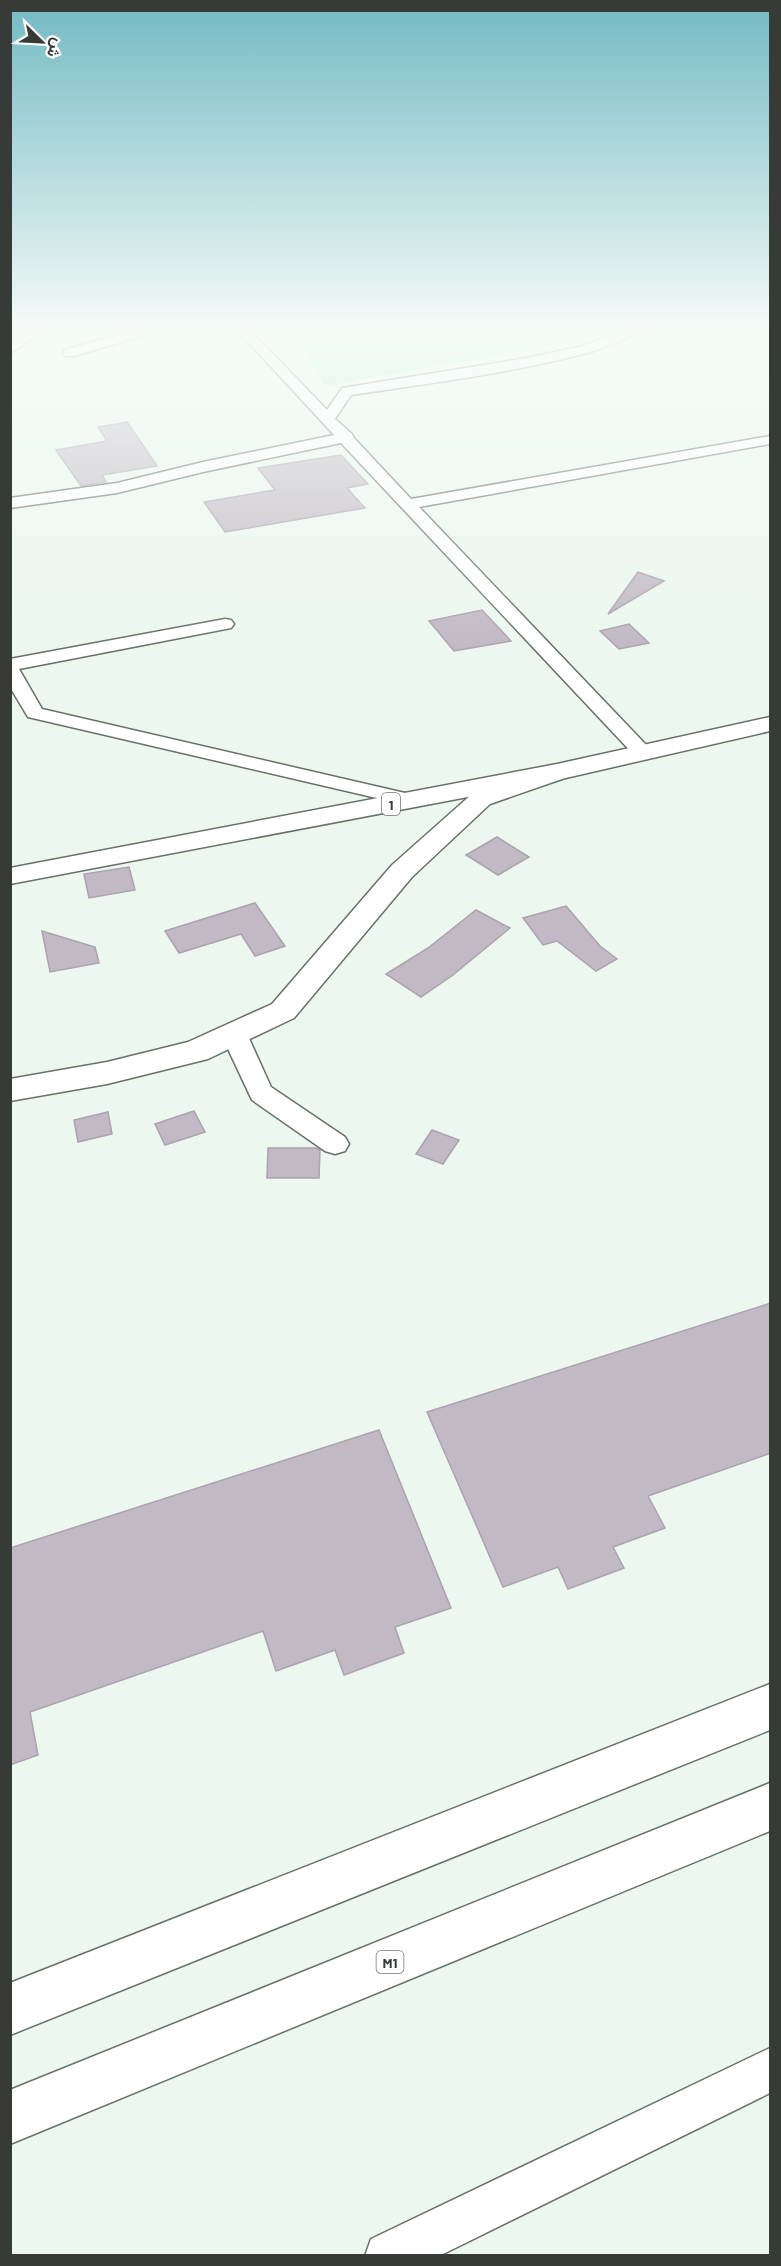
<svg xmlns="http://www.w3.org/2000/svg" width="781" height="2266" font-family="Barlow,Vazirmatn,sans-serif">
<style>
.green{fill:#b4f4cb}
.building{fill:#c1b9c4;stroke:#aba3ad;stroke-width:1.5}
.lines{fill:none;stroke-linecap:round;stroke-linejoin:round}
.minor-casing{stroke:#67716a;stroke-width:3}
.tertiary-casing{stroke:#67716a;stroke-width:3}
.primary-casing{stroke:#67716a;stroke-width:3}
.motorway-casing{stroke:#67716a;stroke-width:3}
.minor{fill:#fff;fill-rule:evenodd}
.tertiary{fill:#fff;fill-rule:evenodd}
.primary{fill:#fff;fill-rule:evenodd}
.motorway{fill:#fff;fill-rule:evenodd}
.labels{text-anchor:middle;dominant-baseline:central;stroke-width:4.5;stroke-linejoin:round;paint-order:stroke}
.shield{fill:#fff;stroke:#737674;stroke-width:1.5}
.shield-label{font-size:14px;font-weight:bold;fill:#373b38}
</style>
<rect width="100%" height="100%" fill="#ebf7ef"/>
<path class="green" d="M351 331H619L584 340 326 386 296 336Z"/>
<path class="building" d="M127 422 157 466 102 475 106 482 81 486 56 450 107 441 98 427Z
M341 455 368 484 347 488 365 508 225 532 204 502 275 490 258 468Z
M638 572 664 581 608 614Z
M482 610 511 641 454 651 429 621Z
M629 624 649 643 619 649 600 631Z
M497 837 529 857 498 875 466 855Z
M129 867 135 890 89 898 84 874Z
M255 903 285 946 255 956 241 934 179 953 165 931Z
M566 906 600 946 617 959 596 971 557 941 543 945 523 918Z
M476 910 510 928 453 975 421 997 386 974 428 948Z
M42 931 95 947 99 963 50 972Z
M194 1111 205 1132 165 1145 155 1124Z
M108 1112 112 1134 78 1142 74 1120Z
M432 1130 459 1140 443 1164 416 1154Z
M268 1148H316L320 1150 319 1178H267Z
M771 1303V1453L648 1496 665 1528 613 1547 624 1568 568 1589 558 1567 503 1587 427 1412Z
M379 1430 451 1608 395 1627 404 1653 344 1675 335 1650 276 1671 263 1631 30 1712 38 1755 10 1765V1548Z"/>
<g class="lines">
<defs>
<path id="minor" d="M28 331H42L10 354V343Z
M130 331H149L148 334 75 356H65L63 353 65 350Z
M238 331H251L327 410 342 388 527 358 583 346 621 331H640L639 334C622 338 608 347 591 352 513 373 432 383 351 395L335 419 352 434 354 438 411 499 770 436V444L419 507 650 749 653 753 650 757H636L341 443 203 472 117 493 10 508V498L117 483 203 462 334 435Z
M225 619 231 620 234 624 231 628 19 669 42 709 418 796 422 800 418 804 411 806 28 717 10 687V659Z
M234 1025 243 1028 247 1034 271 1087 345 1137 349 1144 345 1151 335 1154 325 1151 252 1100 221 1034 225 1028Z
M770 2048V2093L439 2256H365L371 2239Z"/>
<path id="tertiary" d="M553 766 562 769 566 774 562 779 490 804 412 877 294 1018 208 1059 107 1084 10 1101V1079L107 1062 188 1042 272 1004 392 865 472 794Z"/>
<path id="primary" d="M770 717V731L557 780 10 884V868L557 764Z"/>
<path id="motorway" d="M770 1684V1730L10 2035V1983Z
M770 1783V1831L10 2144V2090Z"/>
</defs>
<use href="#minor" class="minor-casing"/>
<use href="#tertiary" class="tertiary-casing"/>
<use href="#primary" class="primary-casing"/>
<use href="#motorway" class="motorway-casing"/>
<use href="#minor" class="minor"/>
<use href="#tertiary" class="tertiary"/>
<use href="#primary" class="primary"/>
<use href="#motorway" class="motorway"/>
</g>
<linearGradient id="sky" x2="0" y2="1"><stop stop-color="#73bac3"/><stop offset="0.51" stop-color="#f6fbf8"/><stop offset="1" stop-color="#f6fbf8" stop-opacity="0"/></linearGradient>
<rect width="781" height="648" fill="url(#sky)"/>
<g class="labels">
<g class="shield">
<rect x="382" y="793" width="18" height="22" rx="4.5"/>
<rect x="376.5" y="1951" width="27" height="22" rx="4.5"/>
</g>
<g class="shield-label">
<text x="391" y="804">1</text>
<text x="390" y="1962">M1</text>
</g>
</g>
<rect width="781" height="2266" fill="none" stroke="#373b38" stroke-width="24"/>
<g transform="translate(42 42) rotate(114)" stroke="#ffffff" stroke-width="4.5" paint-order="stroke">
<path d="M0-4.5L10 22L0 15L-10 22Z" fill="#373b38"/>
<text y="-9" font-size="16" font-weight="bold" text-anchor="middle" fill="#373b38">ش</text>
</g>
</svg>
